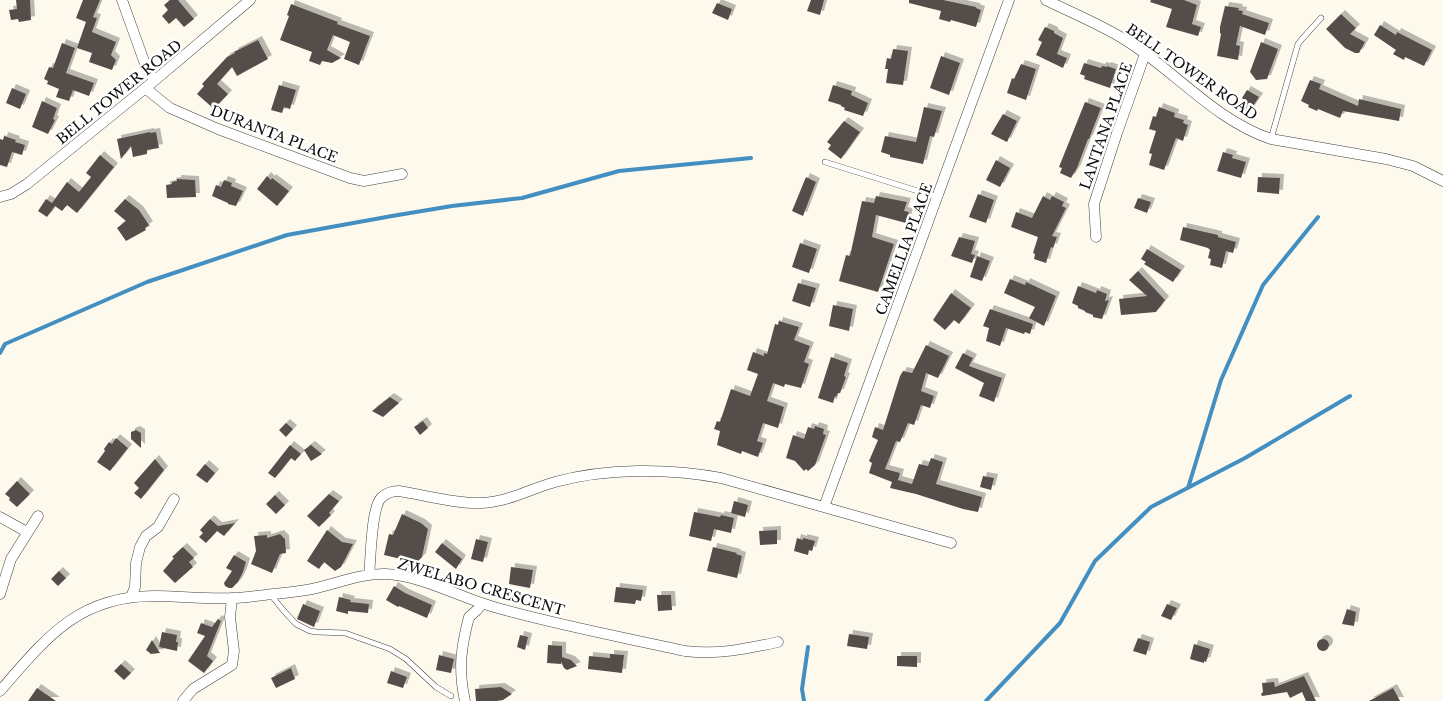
<svg xmlns="http://www.w3.org/2000/svg" width="1443" height="701" font-family="'Libre Baskerville',serif">
<style>
.lines{fill:none;stroke-linecap:round;stroke-linejoin:round}
.stream{stroke:#438fc1;stroke-width:4}
.building{fill:#544d49;filter:url(#shadow)}
.service-casing{stroke:#3f3f3f;stroke-width:6}
.minor-casing{stroke:#3f3f3f;stroke-width:11}
.service{stroke:#fff;stroke-width:5}
.minor{stroke:#fff;stroke-width:10}
.labels{text-anchor:middle;dominant-baseline:central;stroke-width:5;stroke-linejoin:round;paint-order:stroke}
.street-label{font-size:14px;fill:#0c0c0c;stroke:#fff}
</style>
<defs>
<filter id="shadow"><feDropShadow dx="4" dy="-4" stdDeviation="0" flood-color="#0004"/></filter>
</defs>
<rect width="100%" height="100%" fill="#fdfaed"/>
<g class="lines">
<path class="stream" d="M0 353 5 344 147 282 287 235 392 216 452 206 522 198 619 171 751 158
M1188 488 1221 380 1263 285 1318 217
M804 701 802 689 808 647
M986 701 1060 623 1095 561 1151 507 1245 458 1350 396"/>
</g>
<path class="building" d="M16 0H30L31 20 19 22 18 19 11 20 9 10 17 9Z
M83 0H100L93 17 97 18 92 32 116 42 111 55 116 60 112 70 89 62 92 53 77 48 86 22 76 18Z
M170 0H178L194 19 184 27 176 18 169 24 162 16 168 10 164 5Z
M811 0H824L820 15 807 11Z
M909 0H943L976 7V8L981 10 976 27 951 20 950 22 939 19 941 11 909 3Z
M1151 0H1184L1197 5 1192 24 1201 27 1198 36 1166 27 1172 9 1150 2Z
M717 3 732 9 728 20 712 13Z
M291 4 338 22 337 24 370 36 359 65 344 59 350 42 333 35 327 50 341 58 332 63 322 61 320 65 309 61 312 52 280 40 289 16 287 15Z
M1225 6 1239 8 1238 10 1243 11 1242 14 1269 23 1265 35 1240 26 1236 45 1240 46 1238 60 1217 56 1221 34 1220 33V27Z
M1341 14 1356 28 1350 34 1365 42 1359 53H1355L1345 48 1326 29Z
M1380 25 1396 35 1397 32 1432 50 1424 66 1405 57 1404 60 1393 54 1396 50 1374 35Z
M1045 27 1054 31V33L1063 38 1057 54 1067 58 1063 68 1036 55 1042 42 1038 40Z
M258 40 268 59 237 76 232 67 217 84 228 94 214 109 197 94 204 86 202 84 227 57 235 53 234 52Z
M1261 42 1278 49 1267 79 1256 80 1250 72Z
M62 43 75 48 66 73 94 83 89 96 73 90 69 101 56 97 59 89 47 84 48 81 44 79 49 67 53 68Z
M893 49 908 51 903 85 886 83 888 69H885L887 58 891 59Z
M941 56 960 63 949 95 930 88Z
M1084 63 1101 68 1102 66 1107 67V66L1116 69 1110 88 1084 79 1085 76 1080 74Z
M1021 64 1036 69 1026 100 1007 93 1012 78 1014 79Z
M1310 80 1321 84 1319 89 1358 106 1359 99 1401 109 1399 121 1343 111 1340 118 1318 109 1317 111 1308 107 1309 105 1301 101Z
M279 85 296 90 290 109 284 107 282 113 271 110Z
M833 85 852 91 851 95 868 103 863 116 844 110 845 108 841 106V105L828 101Z
M12 88 26 94 20 109 6 103Z
M1247 90 1259 97 1249 112 1240 106 1244 100 1242 98Z
M42 101 57 108 53 119 55 120 48 134 32 127Z
M1085 102 1101 108 1089 139H1088L1077 168 1071 178 1060 173 1062 168 1059 167Z
M924 107 942 111 934 137 930 136 923 164 890 157V155L881 152 885 136 916 142Z
M1159 107 1175 113 1174 117 1184 120 1183 123 1188 125 1183 141 1176 138 1164 170 1149 165 1152 154 1149 153 1156 131 1149 129 1153 116 1156 117Z
M1003 114 1017 121 1007 142 991 134Z
M844 121 860 132 841 159 828 149 831 145 827 142Z
M150 132V133L156 132 159 148 147 150V154L133 157 131 146 121 159 117 139Z
M4 136 16 140 15 142 25 145 22 155 12 152 7 167 0 165V139L3 140Z
M1223 152 1233 155 1232 158 1246 162 1241 178 1217 171Z
M100 155 114 167 77 213 67 205 62 211 55 206 47 217 38 211 46 199 52 203 67 182 79 192 91 177 86 173Z
M996 160 1010 168 1000 187 986 180Z
M267 176 271 180 272 178 289 191 277 206 257 189Z
M806 177 816 182 803 216 792 211Z
M1258 177 1280 178 1279 194 1257 192Z
M177 179 195 180 196 197 167 198 166 185 172 184V182L177 181Z
M224 180 232 183 231 186 243 191 236 206 228 204V203L212 196 216 185 221 187Z
M978 194 994 200 986 223 969 217Z
M876 196 907 202 904 211 909 212 906 223 876 215 872 237 894 244 878 292 839 281 846 255 850 256 862 201 874 203Z
M1043 196 1050 200 1052 196 1064 202 1062 206 1066 208 1052 236 1057 237 1053 248 1051 247 1046 263 1034 259 1035 254 1033 253 1038 237 1011 227 1016 212 1032 218Z
M1138 198 1151 202 1147 213 1134 208Z
M125 199 139 210 149 225 145 228 146 230 126 241 117 228 126 221 114 211Z
M1183 227 1218 235V237L1236 242 1233 253 1226 251 1222 268 1210 265 1211 259 1208 258 1210 250 1208 248 1180 240Z
M959 237 975 241 971 254 975 255 972 263 951 256Z
M800 243 817 249 809 273 792 267Z
M1147 249 1181 270 1173 282 1144 264 1146 262 1141 259Z
M977 256 990 261 982 281 970 277Z
M1138 271 1165 300 1156 312 1121 315 1119 299 1147 296 1129 280Z
M1010 279 1025 285 1026 282 1056 296 1044 326 1029 318 1035 307 1004 293Z
M798 283 816 288 810 307 792 301Z
M1078 286 1096 293 1097 290 1107 294 1105 301 1109 300 1102 319 1093 317V315L1085 312V311L1078 308V306L1072 303Z
M951 293 971 308 959 324 954 320 945 330 933 320Z
M833 305 853 309 849 331 829 326Z
M990 309 1033 324 1030 334 1025 332 1024 334 1006 328 1000 346 986 341 989 328 983 326Z
M779 321 799 327 794 340 810 346 804 362 809 364 801 388 785 384 784 387 773 383 767 401 784 407 778 428 763 423 757 441 763 443 758 457 742 451 741 454 717 445 720 431 714 429 717 421 720 422 731 389 750 396 758 374 747 370 753 352 764 356V353L767 354 775 324 778 325Z
M926 345 949 356 938 378 926 373 921 391 934 396 930 408 921 405 914 425 908 423 900 442 896 441 885 469 900 473 898 480 912 484 919 464 928 466 931 458 943 462 936 484 982 497 978 512 963 509 916 494 890 488 892 482 869 473 872 463 869 461 878 440 872 437 875 427 883 430 900 376 903 371 912 373Z
M963 353 973 358 969 366 1002 378 994 402 979 396 984 383 955 368Z
M831 357 848 363 844 376 846 377 840 393H838L836 397 835 396 833 403 818 398Z
M390 397 399 403 383 417 372 411Z
M423 421 428 428 420 435 414 427Z
M286 423 293 429 286 437 279 430Z
M815 426 824 429 823 434 826 435 815 465 808 471 806 469 804 471 795 461 786 458 793 435 804 439 808 427 814 429Z
M136 430 141 433V448L131 439V432Z
M116 438 128 448 110 471 97 462 105 451 104 449 109 442 112 444Z
M290 445 301 454 295 461 291 458 275 478 268 473Z
M311 445 322 454 311 461 304 450Z
M155 459 164 470 141 499 134 493 139 488 134 483Z
M205 464 215 473 207 483 196 475Z
M983 476 994 478 991 490 980 487Z
M17 481 30 494 17 507 9 500 10 498 5 494Z
M329 494 339 501 329 513 331 515 319 527 307 516Z
M275 495 285 505 276 514 266 504Z
M734 501 748 505 745 517 731 513Z
M694 512 720 517 721 515 734 518 731 533 714 529 711 541 689 536Z
M402 514 421 523 428 529 422 557 410 569 401 559 384 555 389 534 393 535Z
M210 519 218 526 235 523 224 536 217 531 206 543 199 537 203 533 200 530Z
M327 530 342 542 353 544 341 567 335 571 324 562 319 569 307 561Z
M777 530V544L760 545 759 531Z
M280 534 285 539 286 553 280 554 272 573 251 564 256 551 254 536 267 535V538Z
M797 538 803 540V538L815 541 812 551 809 550 808 555 794 551Z
M476 539 488 542 483 562 471 559Z
M442 543 462 559 456 569 435 552Z
M183 547 194 558 189 562 193 567 175 583 163 571 174 558 172 557Z
M713 547 737 553 736 554 742 556 737 578 707 571Z
M234 555 246 562 243 572 238 582 232 588H229L225 586 224 583 232 571 226 568Z
M511 567 533 570 530 588 509 584Z
M59 571 66 578 58 586 51 579Z
M394 586 405 593 432 605 427 618 399 606 398 607 386 600Z
M616 587 643 590 641 601 636 600 635 604 614 602Z
M657 595H671L672 610 658 611Z
M339 597 351 600 350 602 369 604 368 613 348 611V614L336 611Z
M303 604 320 611 314 627 297 619Z
M1167 604 1177 608 1171 620 1161 616Z
M1347 609 1356 612 1354 626 1342 624Z
M218 619 221 621 207 656 213 661 204 673 188 661 205 636 197 633 201 623 212 627Z
M162 632 177 635 176 642H178L177 651 159 647Z
M849 634 869 637 867 649 847 646Z
M520 635 528 637 525 650 517 647Z
M1138 638 1150 642 1146 655 1133 651Z
M1317 645a6 6 0 1 1 12 0a6 6 0 1 1-12 0Z
M152 640 160 653 151 654 146 650Z
M1194 644 1210 649 1206 662 1204 661V663L1190 659Z
M548 645 562 646V657L571 660 577 666 567 670 564 668 561 662V664L547 663Z
M610 654 624 655 622 673 588 669 589 656 610 658Z
M439 655 454 659 451 673 436 670Z
M897 656H917V667L897 666Z
M121 664 131 673 124 680 114 671Z
M291 668 295 679 276 688 271 678Z
M391 671 407 677 403 688 387 683Z
M1304 676 1316 701H1306L1302 692 1290 698 1287 692 1262 696 1261 694 1263 692 1262 683 1274 682 1275 687Z
M501 687 512 694 503 700 497 701H476L475 689Z
M37 688 56 701H28Z
M1393 688 1400 701H1369Z"/>
<g class="lines">
<defs>
<path id="service" d="M1271 139 1298 44 1302 39 1321 18
M825 162 937 197
M271 595 283 610 296 624 310 631 317 632 345 633 390 649 406 659 436 687 451 696"/>
<path id="minor" d="M122 0 144 61 154 81
M1046 0C1072 13 1102 25 1127 41 1176 72 1215 120 1271 139L1386 159 1413 166 1443 181
M145 88 170 108 218 129 350 178 364 181 402 174
M0 197 11 194 27 184 154 81 250 0
M1096 237 1094 204 1117 133 1145 54
M824 507 1009 0
M0 517 27 532
M369 575C371 558 371 509 381 498 386 493 392 491 399 491 424 495 457 504 482 503 508 502 530 489 555 482 606 468 669 468 721 478L951 543
M0 594 11 559 38 516
M131 597 135 587 136 563 140 547 146 536 158 527 174 499
M0 691C46 638 78 596 154 596 185 596 217 601 248 597 269 594 291 593 312 589 336 584 361 573 386 574 423 576 459 597 494 607 557 625 622 637 685 651 718 655 746 649 778 642
M183 701 193 689 232 665 234 651 230 617 232 598
M465 701C458 670 461 647 469 617L477 610 482 604"/>
</defs>
<use href="#service" class="service-casing"/>
<use href="#minor" class="minor-casing"/>
<use href="#service" class="service"/>
<use href="#minor" class="minor"/>
</g>
<g class="labels">
<g class="street-label">
<text transform="translate(1192 72) rotate(35)">BELL TOWER ROAD</text>
<text transform="translate(119 92) rotate(-39)">BELL TOWER ROAD</text>
<text transform="translate(1106 126) rotate(-71)">LANTANA PLACE</text>
<text transform="translate(274 134) rotate(21)">DURANTA PLACE</text>
<text transform="translate(904 249) rotate(-70)">CAMELLIA PLACE</text>
<text transform="translate(481 587) rotate(16)">ZWELABO CRESCENT</text>
</g>
</g>
</svg>
